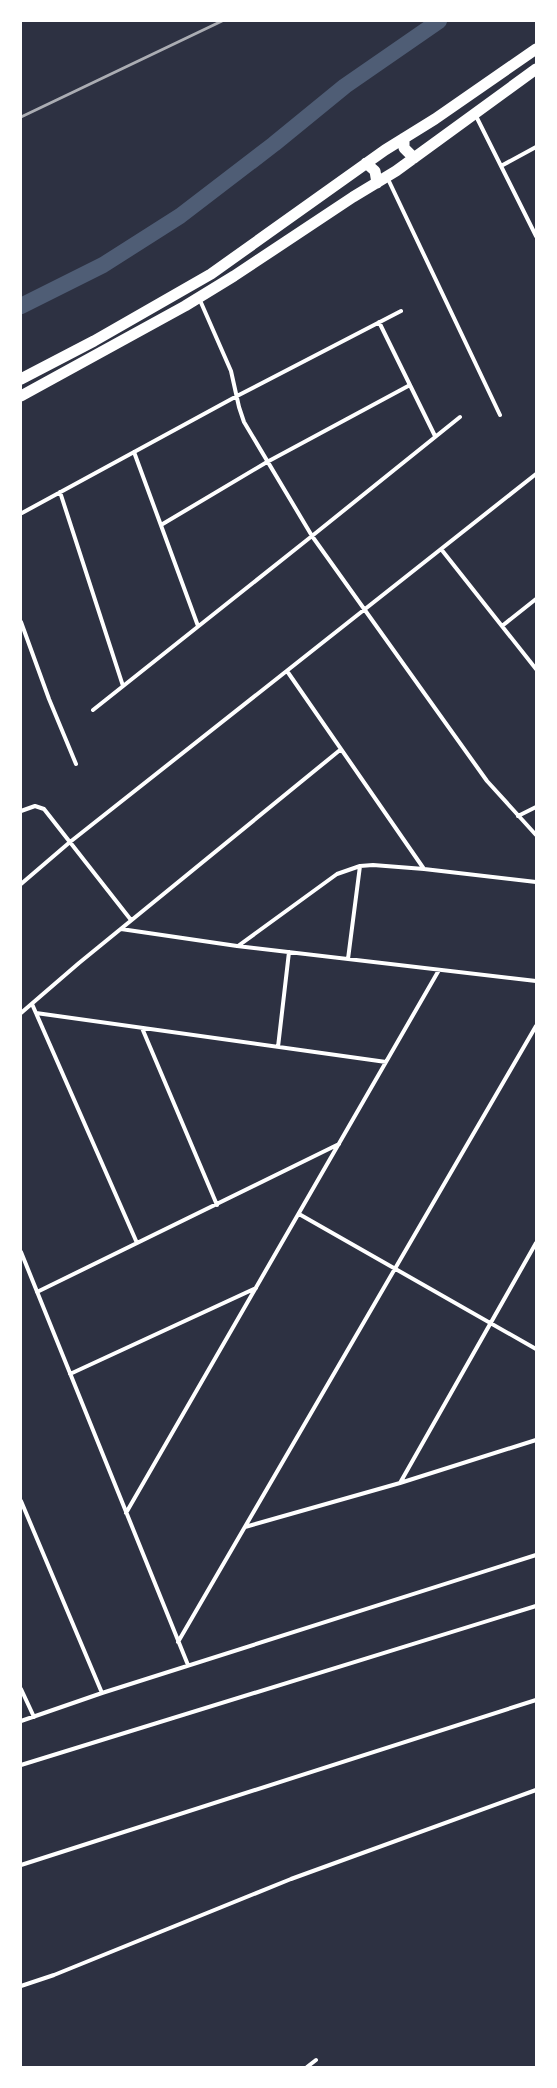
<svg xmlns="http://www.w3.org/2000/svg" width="557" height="2088" font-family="Literata,serif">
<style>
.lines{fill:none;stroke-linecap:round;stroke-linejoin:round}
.canal{stroke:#4f5d75;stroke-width:16}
.minor{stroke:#fff;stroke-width:4}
.trunk{stroke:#fff;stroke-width:11}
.rail{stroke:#abadb3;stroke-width:3}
</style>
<rect width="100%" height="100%" fill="#2d3142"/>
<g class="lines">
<path class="canal" d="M21 306 103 265 180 216 274 144 345 86 439 21"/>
<path class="minor" d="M475 114 536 236
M501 166 536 147
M387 177 500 415
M199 298 231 371 239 407 244 422 312 536 487 781 536 835
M379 322 435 436
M134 452 198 626
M60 492 123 686
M22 513 237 396 401 311
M161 525 267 462 410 385
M441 549 536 669
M21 622 49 699 76 764
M502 626 536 599
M287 671 424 869
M93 710 312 536 460 417
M21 811 35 806 44 809 131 920
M518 816 536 807
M21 884 70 842 536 474
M121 929 237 946 536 981
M238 946 337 874 360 866 373 865 424 869 536 882
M348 959 360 866
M32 1004 137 1243
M21 1013 79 963 340 750
M36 1013 386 1062
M142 1028 217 1205
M278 1047 289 952
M299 1214 536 1349
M21 1252 188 1665
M37 1292 339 1144
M70 1374 256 1288
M400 1483 536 1243
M21 1501 102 1693
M126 1513 439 970
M245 1527 400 1483 536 1440
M178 1642 536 1026
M21 1689 34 1717
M21 1721 102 1693 536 1555
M21 1765 536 1606
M21 1865 536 1700
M21 1986 54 1975 291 1879 536 1790
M307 2067 316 2060"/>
<path class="trunk" d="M404 138V148L414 158
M366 163 375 171 377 183
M21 379 94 341 211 274 385 150 435 119 536 49
M21 396 185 306 234 276 353 197 396 171 536 69"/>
<path class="rail" d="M21 117 222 21"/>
</g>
<rect width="557" height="2088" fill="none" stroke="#ffffff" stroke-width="44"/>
</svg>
